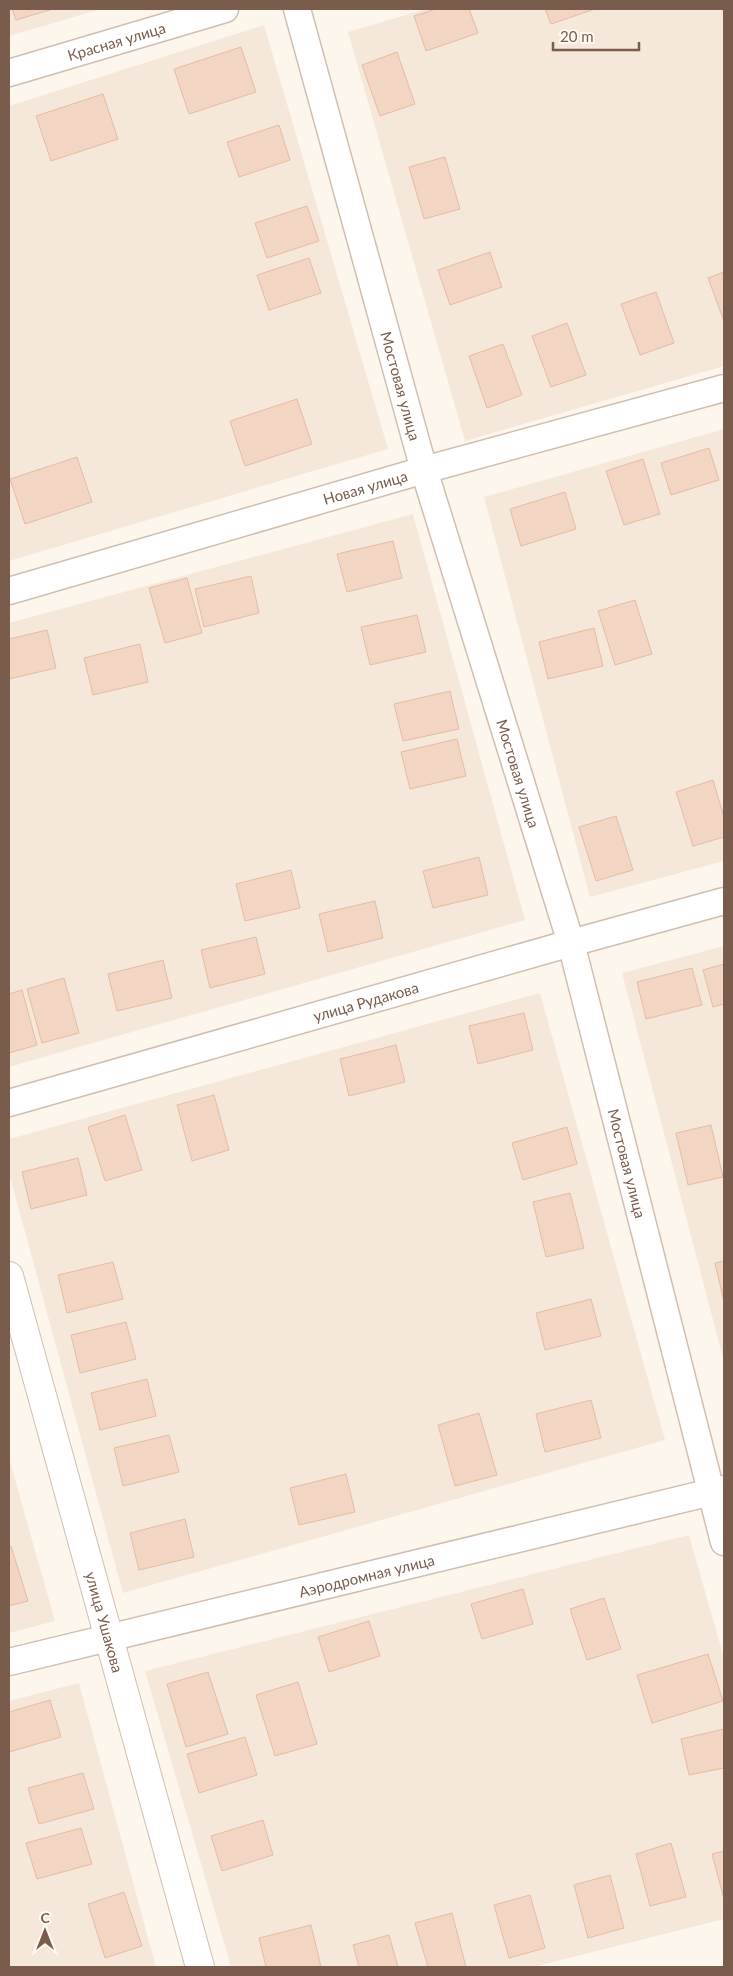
<svg xmlns="http://www.w3.org/2000/svg" width="733" height="1976" font-family="Lato,sans-serif">
<style>
.residential{fill:#f5e8da}
.building{fill:#f3d5c3;stroke:#e6bba3}
.lines{fill:none;stroke-linecap:round;stroke-linejoin:round}
.minor-casing{stroke:#d1beb0;stroke-width:29}
.tertiary-casing{stroke:#d1beb0;stroke-width:30}
.minor{stroke:#fff;stroke-width:26}
.tertiary{stroke:#fff;stroke-width:28}
.labels{text-anchor:middle;dominant-baseline:central;stroke-width:4.5;stroke-linejoin:round;paint-order:stroke}
.street-label{font-size:15px;fill:#7a5c4d;stroke:#fffaf3}
</style>
<rect width="100%" height="100%" fill="#fdf6ec"/>
<path class="residential" d="M9 9H101L9 36Z
M426 9H724V366L465 441 348 32Z
M264 25 388 449 9 561V106Z
M724 429V861L590 897 484 497Z
M413 514 525 920 9 1067V623Z
M724 946V1362L622 973Z
M540 993 665 1440 123 1593 9 1173V1139Z
M9 1458 55 1621 9 1633Z
M689 1535 724 1658V1919L533 1967H231L145 1671Z
M79 1683 156 1967H9V1701Z"/>
<path class="building" d="M12 9H53L16 20Z
M436 9H469L478 33 426 51 414 16Z
M545 9H595L551 24Z
M241 47 256 92 189 114 174 69Z
M397 52 415 104 380 116 362 65Z
M103 94 118 139 51 161 36 116Z
M279 125 290 160 239 177 227 142Z
M445 157 460 209 424 219 409 167Z
M307 206 319 241 267 258 255 223Z
M490 252 502 287 450 305 438 270Z
M309 258 321 293 269 310 257 275Z
M724 272V321L708 278Z
M656 292 674 343 640 355 621 304Z
M567 323 586 375 551 387 532 336Z
M503 344 522 395 487 408 469 356Z
M297 399 312 444 245 466 230 421Z
M709 448 719 480 671 495 661 463Z
M77 457 92 502 25 524 10 479Z
M643 459 660 514 624 525 606 471Z
M565 492 576 529 521 546 510 509Z
M393 541 402 578 347 592 337 554Z
M251 576 259 613 204 627 195 589Z
M187 578 202 633 165 643 149 588Z
M635 600 652 654 615 665 598 611Z
M417 615 426 652 370 665 361 627Z
M594 628 603 666 548 679 539 642Z
M47 630 56 668 9 679V639Z
M140 644 148 682 93 695 84 658Z
M450 691 459 729 403 741 394 704Z
M457 739 466 776 410 789 401 752Z
M713 780 724 817V837L693 846 676 792Z
M616 816 633 870 596 881 579 827Z
M479 857 488 895 433 908 423 871Z
M291 870 300 908 245 921 236 884Z
M375 901 383 938 328 952 319 914Z
M256 937 265 974 210 988 201 950Z
M163 960 172 998 117 1011 108 974Z
M724 964V1004L713 1007 703 970Z
M692 968 702 1005 646 1019 637 982Z
M64 978 79 1033 42 1043 27 989Z
M22 990 37 1045 9 1053V994Z
M524 1013 533 1050 478 1064 469 1026Z
M396 1045 405 1082 349 1096 340 1059Z
M214 1095 229 1150 192 1161 177 1105Z
M125 1115 142 1170 105 1181 88 1127Z
M711 1125 723 1177 688 1185 676 1133Z
M567 1127 577 1164 523 1180 512 1143Z
M78 1158 87 1195 31 1209 22 1172Z
M570 1193 584 1248 546 1257 533 1202Z
M724 1261V1302L715 1263Z
M113 1262 123 1299 67 1313 58 1275Z
M591 1299 601 1336 545 1350 536 1313Z
M126 1322 136 1359 80 1373 71 1335Z
M147 1379 156 1416 100 1430 91 1393Z
M591 1400 601 1438 545 1452 536 1414Z
M479 1413 497 1475 455 1486 438 1425Z
M169 1435 179 1472 123 1486 114 1448Z
M346 1474 355 1512 299 1525 290 1488Z
M185 1519 194 1557 139 1570 130 1533Z
M11 1546 28 1601 9 1606V1547Z
M523 1589 533 1624 482 1639 471 1604Z
M604 1598 621 1649 587 1660 570 1609Z
M369 1621 380 1656 329 1672 318 1637Z
M708 1654 723 1701 652 1723 637 1675Z
M208 1672 228 1734 186 1747 167 1684Z
M298 1682 317 1744 275 1756 256 1695Z
M50 1700 61 1737 9 1752V1712Z
M724 1729V1768L689 1775 681 1739Z
M245 1737 257 1775 199 1793 187 1754Z
M83 1773 94 1809 39 1824 28 1788Z
M263 1820 273 1855 222 1871 211 1836Z
M81 1828 92 1864 37 1879 26 1843Z
M671 1843 686 1897 650 1906 636 1854Z
M724 1851V1899L712 1854Z
M610 1875 624 1928 588 1938 574 1885Z
M124 1892 142 1946 105 1958 88 1904Z
M530 1895 545 1948 509 1958 494 1905Z
M452 1913 466 1967H428L415 1923Z
M311 1925 321 1967H266L259 1938Z
M389 1935 398 1967H359L353 1945Z"/>
<g class="lines">
<defs>
<g id="minor">
<path id="s1" d="M297 9 424 470 571 943 724 1542"/>
<path id="s2" d="M9 73 225 9"/>
<path id="s3" d="M9 591 424 470 724 388"/>
<path id="s4" d="M9 1103 571 943 724 901"/>
<path id="s5" d="M9 1662 724 1489"/>
</g>
<g id="tertiary">
<path id="s6" d="M9 1276 200 1967"/>
</g>
</defs>
<use href="#minor" class="minor-casing"/>
<use href="#tertiary" class="tertiary-casing"/>
<use href="#minor" class="minor"/>
<use href="#tertiary" class="tertiary"/>
</g>
<g class="labels">
<g class="street-label">
<text stroke="none"><textPath href="#s2" startOffset="112">Красная улица</textPath></text>
<text stroke="none"><textPath href="#s1" startOffset="391">Мостовая улица</textPath></text>
<text stroke="none"><textPath href="#s3" startOffset="371">Новая улица</textPath></text>
<text stroke="none"><textPath href="#s1" startOffset="796">Мостовая улица</textPath></text>
<text stroke="none"><textPath href="#s4" startOffset="371">улица Рудакова</textPath></text>
<text stroke="none"><textPath href="#s1" startOffset="1201">Мостовая улица</textPath></text>
<text stroke="none"><textPath href="#s5" startOffset="368">Аэродромная улица</textPath></text>
<text stroke="none"><textPath href="#s6" startOffset="359">улица Ушакова</textPath></text>
</g>
</g>
<rect width="733" height="1976" fill="none" stroke="#7a5c4d" stroke-width="20"/>
<g transform="translate(45 1931)" stroke="#fffaf3" stroke-width="4" paint-order="stroke">
<path d="M0-4L9 19L0 12L-9 19Z" fill="#7a5c4d"/>
<text y="-8" font-size="14" font-weight="bold" text-anchor="middle" fill="#7a5c4d">С</text>
</g>
<path d="M553 42v8h86v-8" fill="none" stroke="#7a5c4d" stroke-width="2.5"/>
<text x="560" y="42" font-size="15" fill="#7a5c4d" stroke="#fffaf3" stroke-width="4" paint-order="stroke">20 m</text>
</svg>
